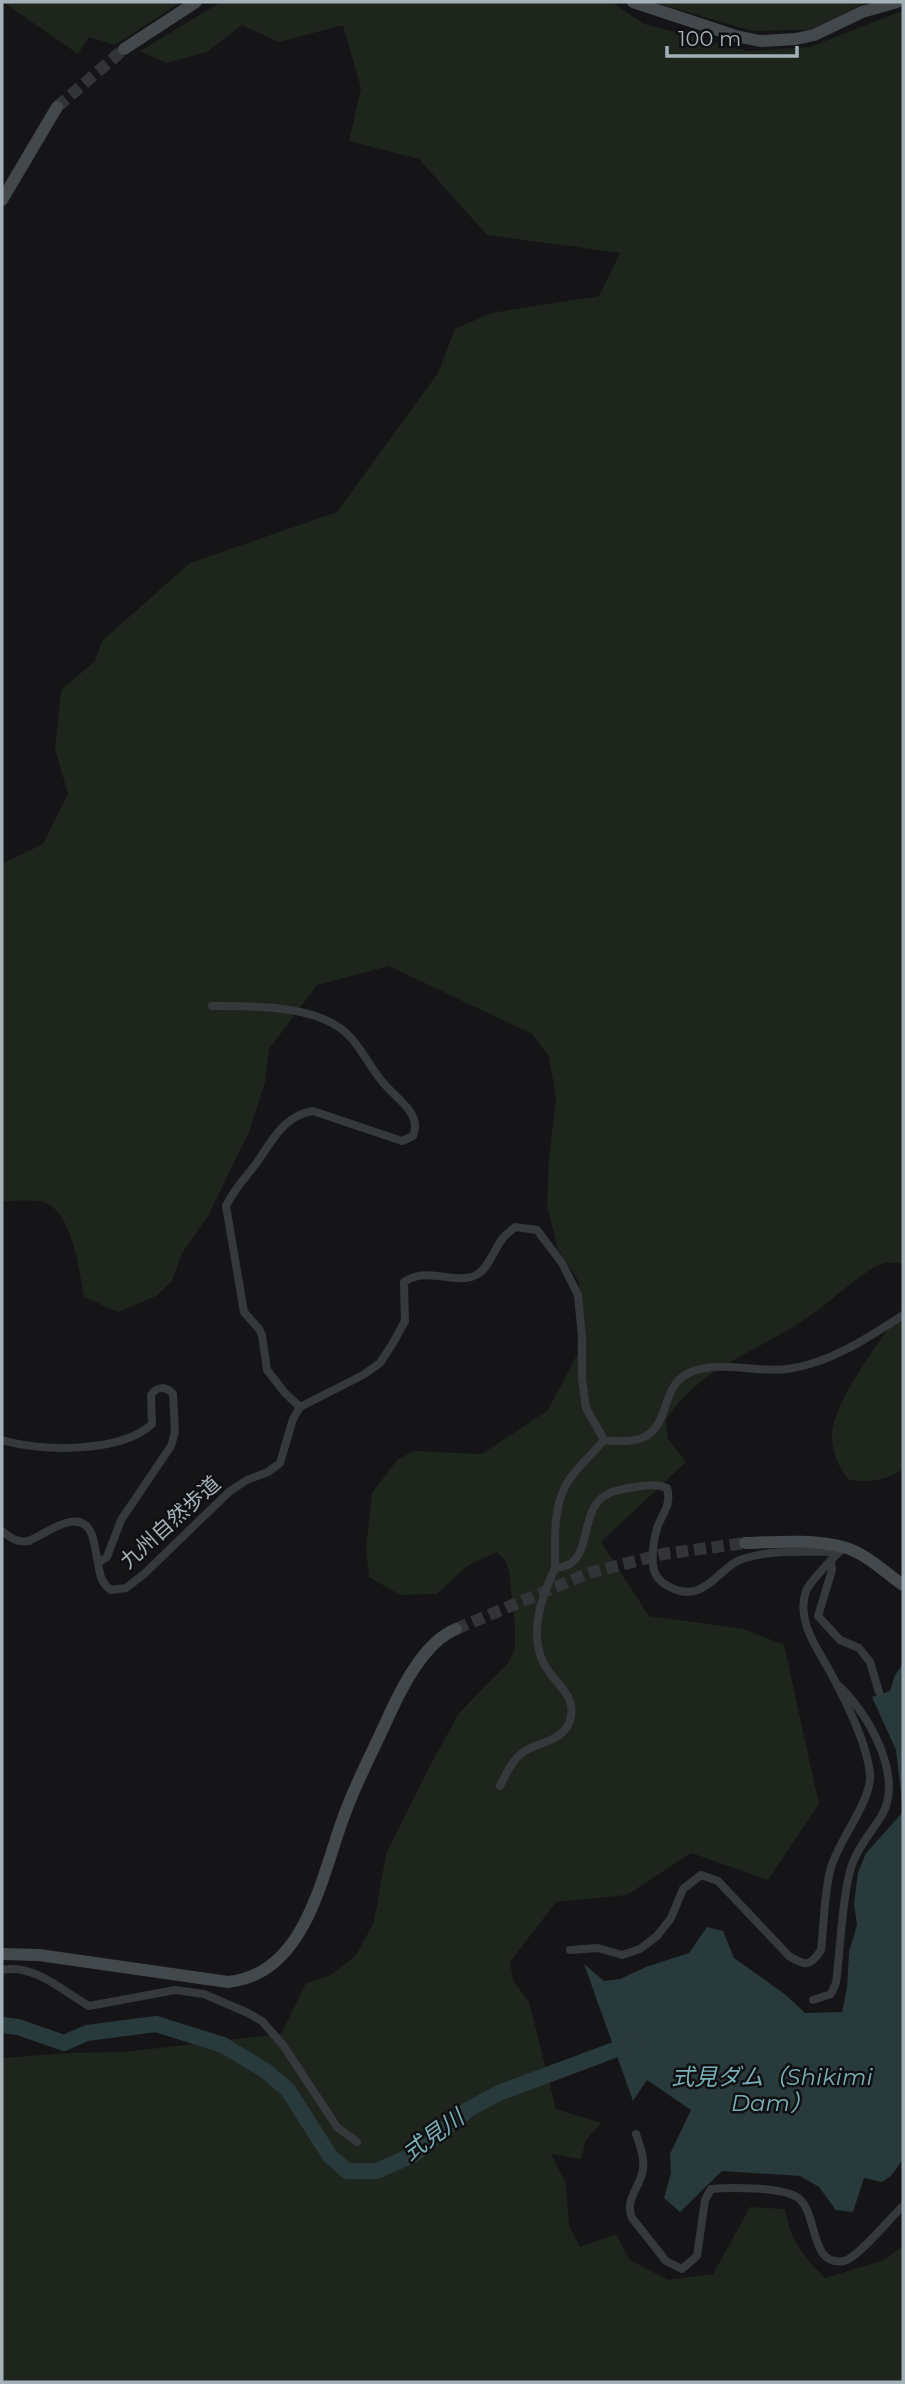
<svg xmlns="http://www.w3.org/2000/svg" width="905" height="2384" font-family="Montserrat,'Noto Sans JP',sans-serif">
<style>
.green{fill:#1e251c}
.water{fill:#293a3c}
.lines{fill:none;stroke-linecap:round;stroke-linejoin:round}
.river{stroke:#293a3c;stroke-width:16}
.secondary-tunnel{stroke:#323437;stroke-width:12;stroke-dasharray:12 6;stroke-linecap:butt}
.street{stroke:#35393c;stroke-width:8}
.secondary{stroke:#43484c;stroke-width:12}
.labels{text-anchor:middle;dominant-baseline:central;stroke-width:5;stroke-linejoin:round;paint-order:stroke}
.street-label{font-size:21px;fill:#a5b1b8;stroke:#101012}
.water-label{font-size:23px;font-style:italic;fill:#78afb7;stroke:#101012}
</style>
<rect width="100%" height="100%" fill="#151517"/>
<path class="green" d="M3 2H181L115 45 89 37 78 54Z
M221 2H612L644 24 748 51 810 47 899 12 903 13V1264C891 1262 883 1262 873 1268 847 1284 825 1307 799 1323 753 1353 696 1371 666 1420L668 1439 686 1462 601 1542 649 1616 744 1629 784 1645 819 1804 768 1880 691 1853 627 1895 556 1902 510 1962 513 1980 529 2002 556 2109 601 2123 586 2140 581 2159 551 2154 566 2183 569 2225 580 2247 616 2234 630 2260 668 2280 713 2274 750 2207 785 2209C791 2243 803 2255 825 2278L884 2260 903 2246V2382H2V2058L70 2053 124 2052 281 2034 306 1983 331 1975 356 1955 374 1922 386 1854 431 1764 459 1713 508 1663 515 1649V1626L509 1572 506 1561 497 1552 467 1566 437 1594 400 1595 369 1577 366 1548 372 1493 397 1460 414 1451 482 1454 548 1410 577 1355 579 1282 558 1249 547 1205 549 1158 556 1099 549 1056 532 1034 389 966 317 985 269 1049 265 1082 249 1132 208 1216 182 1253 172 1281 156 1296 118 1312 84 1297C79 1271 73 1215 46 1203 37 1199 12 1201 2 1201V864L43 844 68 794 55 749 61 690 95 661 102 641 190 563 337 512 438 373 455 329 491 313 599 296 620 253 487 235 419 159 349 141 361 88 343 25 279 42 242 25 207 52 166 63 140 51Z
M653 2H867L809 30 752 31Z
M903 1309V1469C888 1480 868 1483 849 1480 839 1469 832 1452 832 1436 832 1403 883 1336 903 1309Z"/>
<path class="water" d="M903 1664V1809L896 1750 872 1697 890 1691 895 1675Z
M903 1812V2159L891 2176 882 2182 864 2178 853 2212 836 2210 819 2187 800 2176 722 2171 680 2212 664 2198 671 2173 670 2154 691 2110 647 2080 633 2101 584 1964 604 1981 620 1979 646 1967 689 1953 707 1927 723 1931 734 1958 786 1995 805 2013 842 2012 847 1988 849 1952 857 1925 854 1903 858 1873 866 1853Z"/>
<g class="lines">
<path class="river" d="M2 2025 18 2027 64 2043 87 2033 156 2024 223 2045 266 2071 288 2090 330 2156 347 2171H377L413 2155 469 2109 499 2093 617 2049 634 2045"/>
<path class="secondary-tunnel" d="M57 107 124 49
M456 1629 589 1573 663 1554 745 1543"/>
<path class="street" d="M212 1006C253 1006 323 1004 352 1039 365 1054 373 1073 387 1087 400 1101 422 1115 413 1136L402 1141 313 1111C285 1115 272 1140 258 1161 247 1176 234 1189 226 1206L244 1312 259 1329 262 1335 267 1370 285 1393 300 1407
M2 1440C40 1452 121 1453 152 1424L151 1395C157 1386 166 1386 173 1394L175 1432 171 1446 121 1520 107 1557 98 1563C100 1575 101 1583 111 1590L126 1588 144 1574 230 1491 247 1480 268 1472 280 1463 293 1419 300 1407 363 1375 380 1363 393 1343 405 1321 404 1282C429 1265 458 1287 478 1274 490 1266 494 1249 503 1238 506 1234 511 1231 515 1227L537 1230 562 1263 578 1295 582 1337V1378L586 1408 604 1440
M604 1440C593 1453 581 1464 571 1477 552 1502 555 1539 555 1568 591 1566 580 1527 596 1504 603 1493 617 1490 629 1488 642 1486 655 1483 667 1488 672 1505 662 1514 657 1528 654 1539 652 1554 653 1565 654 1575 660 1582 668 1586 704 1607 719 1566 742 1559 773 1549 807 1552 838 1552
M604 1440C616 1441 635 1443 646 1436 671 1422 660 1385 691 1372 721 1360 755 1373 787 1369 829 1364 869 1337 903 1315
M2 1531C11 1538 17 1543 29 1541 47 1533 81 1505 92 1535 95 1544 96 1554 98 1563
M831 1560 832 1570 818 1616 840 1640 859 1648 870 1662 879 1692
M500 1786C506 1774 513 1758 525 1751 539 1742 562 1741 569 1723 580 1695 553 1684 543 1662 529 1631 542 1596 555 1568
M570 1950 598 1948 622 1955 640 1949 657 1936 671 1918 683 1889 701 1875 718 1881 789 1956C805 1966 810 1967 821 1950 824 1924 824 1896 830 1871 837 1841 872 1802 870 1774 867 1744 848 1706 834 1679 821 1653 795 1623 806 1591 809 1583 837 1553 845 1547
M2 1970C33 1963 63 1991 89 2006L175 1990 204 1994 248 2013 262 2021 283 2045 337 2127 357 2142
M813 2000 831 1994 836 1983C841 1946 841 1906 850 1871 856 1849 871 1833 882 1815 904 1776 868 1713 839 1686
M636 2134C640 2146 646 2161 642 2174 637 2191 625 2201 632 2218L666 2261 682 2269 697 2256 705 2200 711 2189C731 2187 780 2187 797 2197 819 2211 808 2267 844 2261 857 2259 891 2217 903 2206"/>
<path class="secondary" d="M633 2 736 36 760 41 796 39 814 35 862 12 897 2
M124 49 196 2
M2 200 57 107
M745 1543C777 1542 812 1539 843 1547 866 1553 884 1572 903 1585
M2 1954 39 1955 228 1982C307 1974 322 1873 345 1813 358 1778 376 1745 391 1711 404 1683 426 1641 456 1629"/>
</g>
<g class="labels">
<g class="street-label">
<text transform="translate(170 1522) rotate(-42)">九州自然歩道</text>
</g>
<g class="water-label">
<text x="772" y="2077">式見ダム（Shikimi<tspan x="772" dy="26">Dam）</tspan></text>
<text transform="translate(433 2135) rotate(-36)">式見川</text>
</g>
</g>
<rect width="905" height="2384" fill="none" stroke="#a5b1b8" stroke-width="7"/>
<path d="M667 46v10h130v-10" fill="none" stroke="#a5b1b8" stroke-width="3.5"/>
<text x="678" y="46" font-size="21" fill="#a5b1b8" stroke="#101012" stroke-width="5" paint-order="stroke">100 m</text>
</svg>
